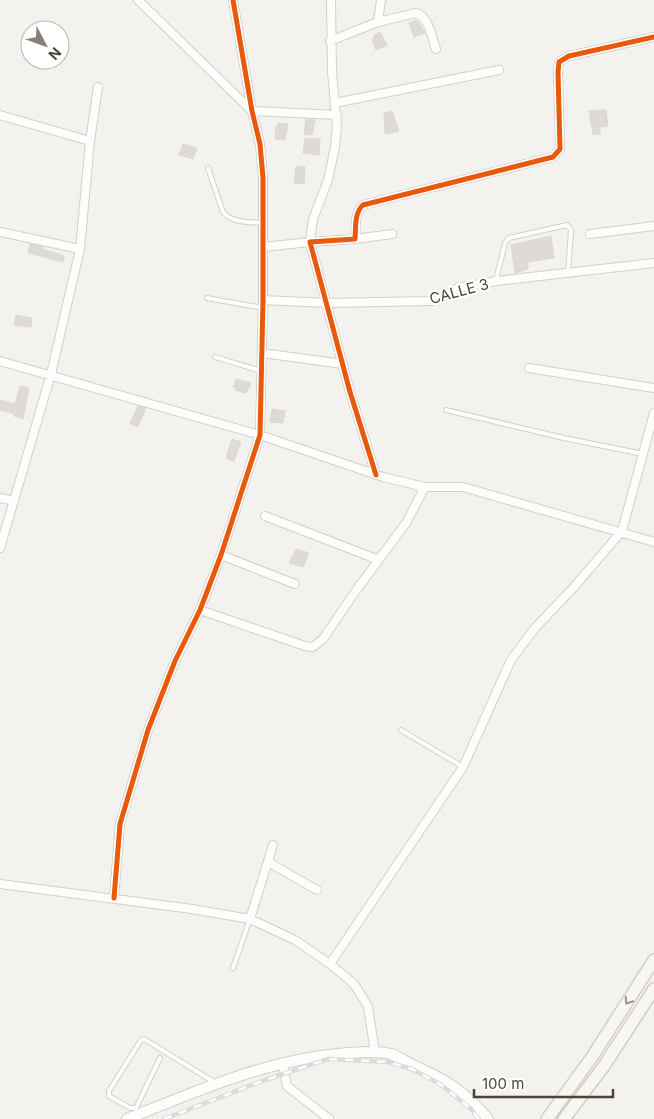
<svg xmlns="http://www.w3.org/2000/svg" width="654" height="1119" font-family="Inter,sans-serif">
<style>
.building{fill:#dedbd6;stroke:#dcd9d4}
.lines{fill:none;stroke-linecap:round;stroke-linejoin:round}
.service-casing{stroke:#d2d0cb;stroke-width:6}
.minor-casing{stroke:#d2d0cb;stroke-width:10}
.tertiary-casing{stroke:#d2d0cb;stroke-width:12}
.secondary-casing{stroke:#d3cfc5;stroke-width:14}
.service{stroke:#fdfdfc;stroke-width:4}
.minor{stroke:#fdfdfc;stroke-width:8}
.tertiary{stroke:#fdfdfc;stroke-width:10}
.secondary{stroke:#f7f6f1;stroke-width:11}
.rail-casing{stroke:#dbdbda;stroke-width:4.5}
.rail{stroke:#fff;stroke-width:2.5;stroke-dasharray:8;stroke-linecap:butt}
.cycleway-casing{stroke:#fff;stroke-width:8}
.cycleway{stroke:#e8590c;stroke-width:5}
.oneway{stroke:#98948c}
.labels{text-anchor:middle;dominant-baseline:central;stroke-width:4.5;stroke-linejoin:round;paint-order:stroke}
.street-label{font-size:15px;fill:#4b4439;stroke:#fff}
</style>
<rect width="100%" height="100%" fill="#f4f2ee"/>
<path class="building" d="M417 20 425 33 414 37 409 23Z
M380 32 387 45 376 50 372 39 374 38V35Z
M606 110 608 126 600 127V134L593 135 589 111Z
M392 111 399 131 385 134 384 113Z
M306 119 315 120 312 135 304 134Z
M278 123 288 124 285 140 275 139 276 126H278Z
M305 138 320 139 319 155 303 153Z
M183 144 197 148 193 159 179 155Z
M296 166 305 167 304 184 294 183Z
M551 236 554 258 528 262V269L515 273 511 245Z
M30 244 43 247V249L64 256 63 262 28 253Z
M16 315 32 318 31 327 14 325Z
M236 379 251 383 246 393 235 390 236 387H233Z
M20 386 29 388 23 419 14 416 15 414 0 410V400L15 404Z
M138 406 146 408 138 427 130 424Z
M272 409 285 411 283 423 270 422Z
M232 439 241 442 234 461 226 458Z
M296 549 309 553 303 567 289 563Z"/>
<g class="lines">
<defs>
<path id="service" d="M208 168 223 212C232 223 249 222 263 223
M496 280 505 243 509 238 567 225 571 230 568 272
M207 298 263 308
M215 357 261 371
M446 410 564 438 643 454
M401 730 463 767
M233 968 250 919
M160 1058 136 1108H130L109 1096V1091L141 1040 144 1039 214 1082"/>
<path id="minor" d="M138 0 252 111 337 115
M381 0 378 22 416 13C429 16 432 38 436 49
M330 41 378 22
M335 103 499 70
M0 115 90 141
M0 232 80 249
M590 234 654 226
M355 239 392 234
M263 247 310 242 313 219 328 180 335 147 337 127 332 72 331 0
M263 300 326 303 433 301 437 300 458 288 496 281 654 263
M262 353 343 364
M0 361 260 435 383 477 425 487H463L654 542
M529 368 654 388
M376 475 350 392 310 242 355 239C356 228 354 213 363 205L553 157 560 149 558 72 559 62 569 56 654 37
M0 498 14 501
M265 516 379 560
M0 548 51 374 80 249 90 141 98 87
M221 555 295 584
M200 610 305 646 313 647 323 639 355 592 406 523 425 487
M268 862 317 890
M0 884 192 909 250 919 295 940 330 964 354 984 368 1006 375 1053
M114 898 120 824 148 730 175 661 200 610 221 555 260 435 263 300V178L260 144 252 111 233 0
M250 919 273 845
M330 964 463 767 511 660 535 628 574 587 622 531 654 413
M283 1064 287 1086 329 1119"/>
<path id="tertiary" d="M127 1119C199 1090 271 1058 349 1053 362 1052 379 1051 391 1054 399 1057 407 1062 415 1066 446 1080 466 1092 488 1119"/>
<path id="secondary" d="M547 1119 592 1057 654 960
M564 1119 604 1066 654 989"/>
</defs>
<use href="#service" class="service-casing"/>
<use href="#minor" class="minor-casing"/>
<use href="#tertiary" class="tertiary-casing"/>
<use href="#secondary" class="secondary-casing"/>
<use href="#service" class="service"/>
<use href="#minor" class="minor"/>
<use href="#tertiary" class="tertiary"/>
<use href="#secondary" class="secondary"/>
<defs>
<path id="rail" d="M164 1119 262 1081 328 1059 388 1062 412 1069 440 1084 470 1108 479 1119"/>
</defs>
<use href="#rail" class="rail-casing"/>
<use href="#rail" class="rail"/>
<defs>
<path id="cycleway" d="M376 475 350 392 310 242 355 239C356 228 354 213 363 205L553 157 560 149 558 72 559 62 569 56 654 37
M114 898 120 824 148 730 175 661 200 610 221 555 260 435 263 300V178L260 144 252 111 233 0"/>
</defs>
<use href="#cycleway" class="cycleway-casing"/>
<use href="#cycleway" class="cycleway"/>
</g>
<defs><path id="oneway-chevron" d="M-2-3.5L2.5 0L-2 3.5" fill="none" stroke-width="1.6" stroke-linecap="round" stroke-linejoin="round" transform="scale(1.25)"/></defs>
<use class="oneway" href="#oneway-chevron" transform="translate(628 1001) rotate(123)"/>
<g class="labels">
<g class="street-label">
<text transform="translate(459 291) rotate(-15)">CALLE 3</text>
</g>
</g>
<g transform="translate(45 45) rotate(131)"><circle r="24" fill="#ffffff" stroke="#b7b4b0"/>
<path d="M0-4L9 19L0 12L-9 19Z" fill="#868178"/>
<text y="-8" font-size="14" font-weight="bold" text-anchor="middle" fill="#4b4439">N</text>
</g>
<path d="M474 1089v8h139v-8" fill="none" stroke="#4b4439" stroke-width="2.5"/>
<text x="482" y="1089" font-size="15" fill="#4b4439" stroke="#ffffff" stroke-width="4" paint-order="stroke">100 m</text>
</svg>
